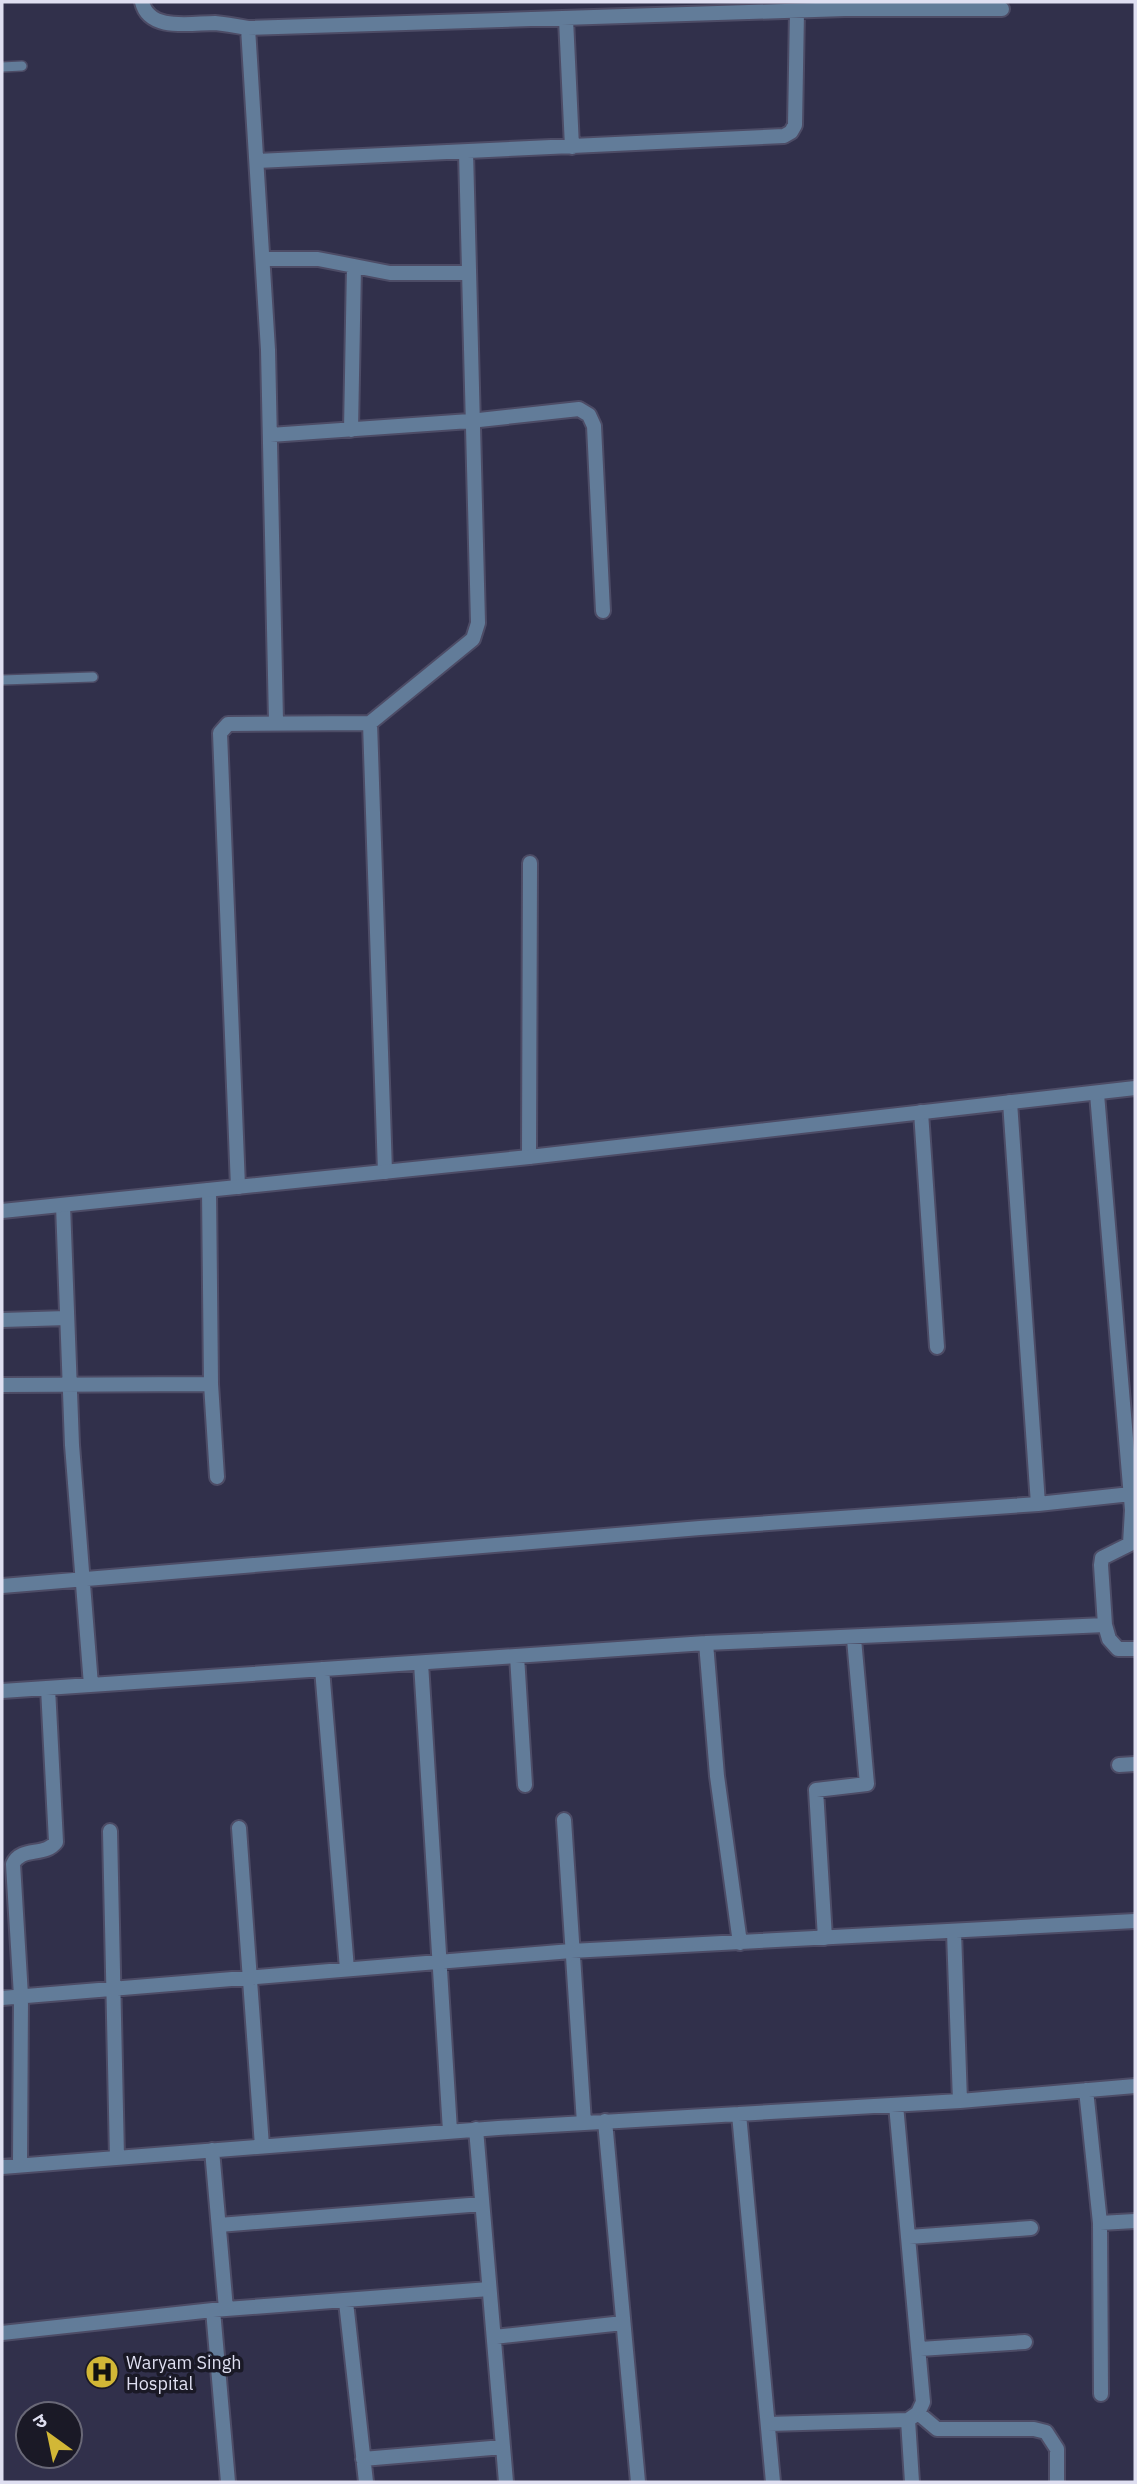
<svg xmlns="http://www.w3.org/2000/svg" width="1137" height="2484" font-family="'IBM Plex Sans','Noto Sans Devanagari',sans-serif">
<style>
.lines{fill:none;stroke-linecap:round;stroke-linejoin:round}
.service-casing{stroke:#4d4c66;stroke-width:12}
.minor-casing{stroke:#4d4c66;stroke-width:18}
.tertiary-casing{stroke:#4d4c66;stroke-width:18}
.service{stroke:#627c99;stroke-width:9}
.minor{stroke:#627c99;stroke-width:14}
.tertiary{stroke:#627c99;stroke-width:14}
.labels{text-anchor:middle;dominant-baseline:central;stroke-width:7;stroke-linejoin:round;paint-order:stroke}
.poi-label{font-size:18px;fill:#dfdff1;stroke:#1a1926;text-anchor:start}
</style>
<rect width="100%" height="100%" fill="#31304b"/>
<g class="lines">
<defs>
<path id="service" d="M2 67 22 66
M2 680 93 677"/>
<path id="minor" d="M142 2C149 32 191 23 215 23 226 24 237 26 248 28
M566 19 572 147
M257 161 784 136 791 132 795 125 797 11
M263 259H318L390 273H468
M351 430 354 266
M270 435 470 421 579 409 589 415 594 426 603 611
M276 721 268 350 248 28 845 9H1002
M370 723 385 1172
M1097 1094 1132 1510 1130 1544 1102 1558 1101 1565 1105 1625 1109 1639 1118 1649H1135
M1010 1102 1038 1504
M921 1112 937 1347
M529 1157 530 863
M238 1187 220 733 228 724 370 723 473 639 478 623 466 152
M209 1190 211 1384 217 1477
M63 1205 72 1445 91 1685
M2 1320 67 1318
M2 1385 211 1384
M2 1586 700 1528 1038 1504 1131 1494
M706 1643 717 1776 740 1943
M517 1656 525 1785
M421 1663 450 2131
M322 1669 347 1969
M2 1691 706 1643 1105 1625
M1119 1765 1135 1764
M564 1820 584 2123
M239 1828 262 2146
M110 1831 117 2158
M954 1932 960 2101
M825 1938 816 1790 867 1784 854 1639
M2 1998 571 1951 1135 1921
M1086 2090 1100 2223 1101 2394
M896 2105 923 2402 918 2413 908 2420 912 2482
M739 2114 773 2482
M605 2121 638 2482
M476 2129 506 2482
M212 2150 226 2309
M20 2165 21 1996 13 1864C21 1846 45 1857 56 1842L48 1688
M2 2167 498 2128 960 2101 1135 2086
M1100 2223 1135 2221
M219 2225 482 2204
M909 2237 1031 2228
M346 2302 366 2482
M213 2310 228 2482
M2 2333 213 2310 489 2289
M494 2337 623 2323
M920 2349 1025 2342
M918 2413 937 2429H1034L1046 2432 1057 2449V2482
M768 2424 908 2420
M363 2459 503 2447"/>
<path id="tertiary" d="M2 1211 529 1157 1135 1088"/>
</defs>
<use href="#service" class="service-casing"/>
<use href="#minor" class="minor-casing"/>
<use href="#tertiary" class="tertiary-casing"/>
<use href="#service" class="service"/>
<use href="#minor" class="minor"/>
<use href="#tertiary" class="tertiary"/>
</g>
<defs>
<symbol id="hospital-disc" viewBox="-11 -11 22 22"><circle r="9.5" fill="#d2b736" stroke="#1a1926"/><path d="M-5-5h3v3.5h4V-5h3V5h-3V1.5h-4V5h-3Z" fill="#111"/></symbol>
</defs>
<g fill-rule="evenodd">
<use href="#hospital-disc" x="83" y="2353" width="38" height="38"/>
</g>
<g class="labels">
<g class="poi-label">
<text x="126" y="2362">Waryam Singh<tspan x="126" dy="21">Hospital</tspan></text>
</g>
</g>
<rect width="1137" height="2484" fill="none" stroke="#dfdff1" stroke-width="7"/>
<g transform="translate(49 2435) rotate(327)"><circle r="33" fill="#1a1926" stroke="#696877" stroke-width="2"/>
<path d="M0-5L12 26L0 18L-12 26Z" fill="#d2b736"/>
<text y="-10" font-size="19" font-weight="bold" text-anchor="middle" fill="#dfdff1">उ</text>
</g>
</svg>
